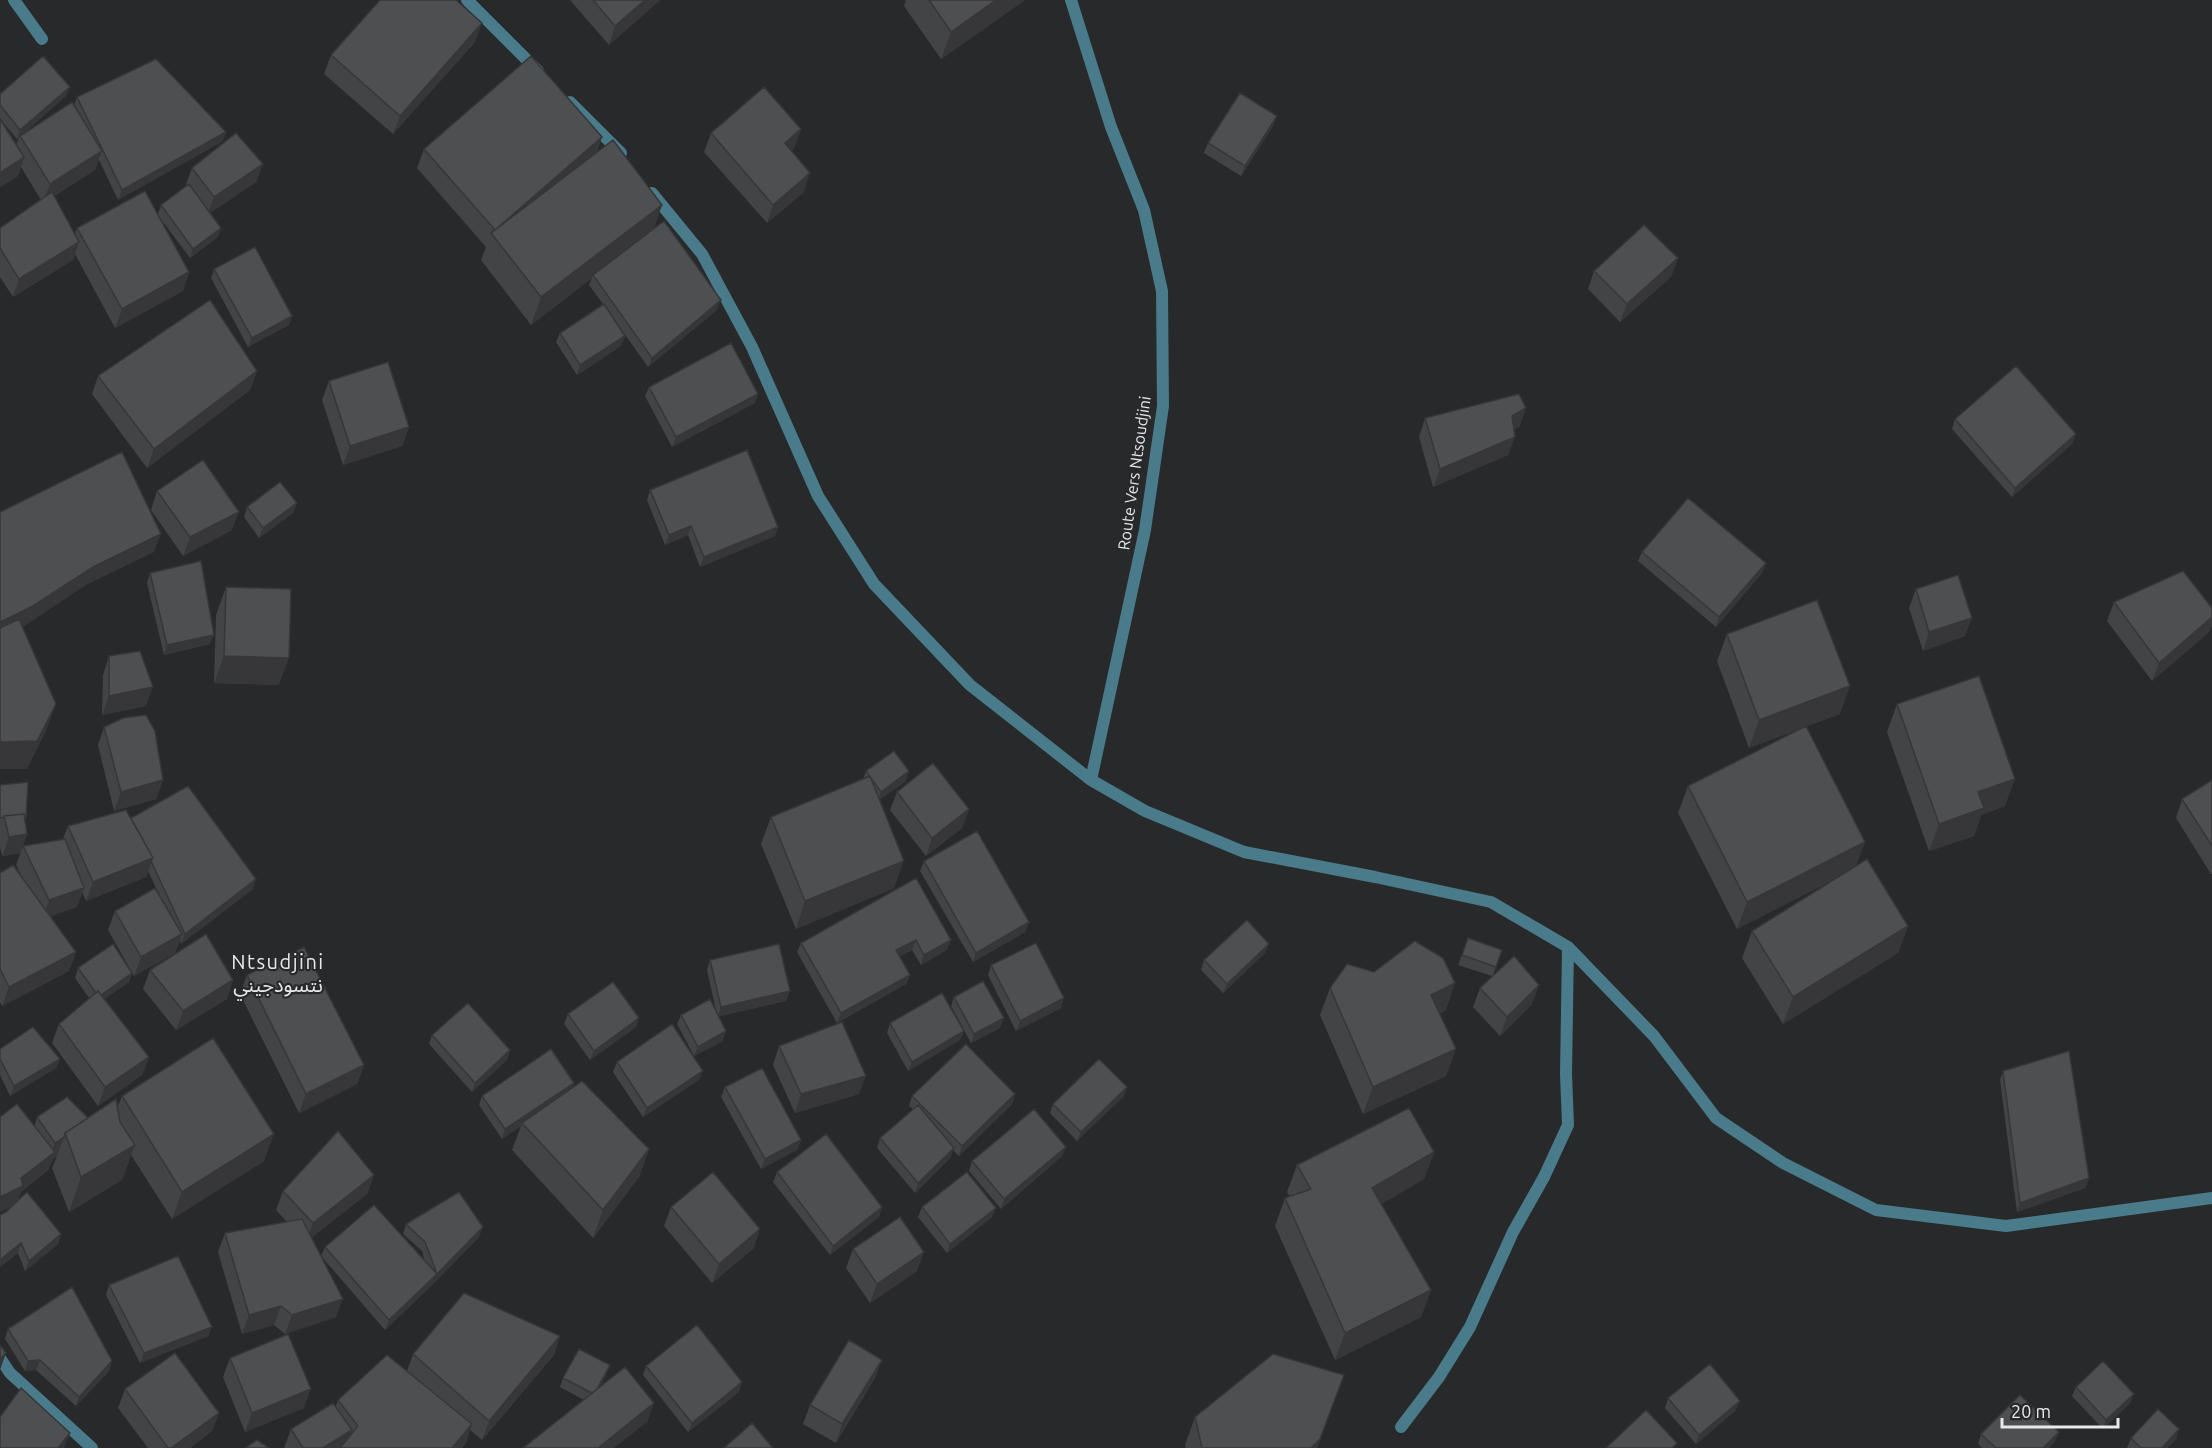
<svg xmlns="http://www.w3.org/2000/svg" width="2212" height="1448" font-family="Ubuntu,'Noto Sans Arabic',sans-serif">
<style>
.lines{fill:none;stroke-linecap:round;stroke-linejoin:round}
.minor{stroke:#497b8a;stroke-width:12}
.tertiary{stroke:#497b8a;stroke-width:12}
.wall{fill:#434446}
.shaded-wall{fill:#373739}
.building{fill:#4e4f51;stroke:#373739;stroke-width:1.5}
.labels{text-anchor:middle;dominant-baseline:central;stroke-width:4.5;stroke-linejoin:round;paint-order:stroke}
.street-label{font-size:16px;fill:#e8e9ea;stroke:#27292b}
.quarter-label{font-size:20px;letter-spacing:1.5px;fill:#e8e9ea;stroke:#27292b}
</style>
<rect width="100%" height="100%" fill="#27292b"/>
<g class="lines">
<path class="minor" d="M14 0 42 39
M467 0 538 71
M1071 0 1111 127 1144 210 1162 291 1163 406 1145 530 1091 780
M570 102 621 153
M652 193 702 254 752 347 818 496 874 584 970 685 1091 780 1145 811 1244 852 1375 877 1491 902 1568 947 1654 1036 1716 1118 1783 1163 1876 1210 2006 1226 2212 1198
M1401 1427 1439 1377 1470 1327 1513 1232 1544 1177 1568 1125 1566 1074 1568 947"/>
<path class="tertiary" d="M0 1358 10 1373 92 1448"/>
</g>
<path class="wall" d="M570 0H660L609 45Z
M906 0H1025L941 59 904 6Z
M475 42 393 134 324 74 331 55Z
M0 94 66 96 24 133 74 105 77 97 223 141 118 200 99 160 95 170 54 196 75 234 77 228 158 214 161 205 185 187 192 168 263 164 256 182 210 213 218 237 190 258 160 218 189 272 183 291 115 328 75 254 73 260 13 297 0 277V228L41 200 21 167 18 176 0 187V119L16 145 19 137 17 139 0 119Z
M1273 126 1241 176 1204 153 1208 143Z
M801 129 794 148 791 151 804 192 767 223 704 152 711 133Z
M602 137 596 154 717 310 648 367 606 308 625 336 621 346 577 375 556 342 560 333 603 304 589 285 592 278 531 325 481 260 486 247 417 168 424 149Z
M1678 258 1671 277 1620 322 1588 289 1594 271Z
M214 269 292 316 289 325 248 347 211 278Z
M257 371 250 390 147 468 92 394 98 376Z
M329 381 409 427 402 446 343 465 322 400Z
M649 387 755 403 672 447 645 396Z
M1526 408 1519 427 1514 430 1508 455 1433 487 1419 437 1425 418Z
M1955 419 2076 434 2072 444 2012 497 1952 429Z
M650 490 775 536 700 567 688 535 665 545 647 500Z
M157 491 232 530 183 556 151 510Z
M297 503 293 513 259 538 244 517 247 507Z
M1642 552 1766 563 1762 573 1716 627 1638 561Z
M150 573 210 644 164 655 147 583Z
M226 587 279 685 214 683 216 615Z
M1916 589 1965 636 1923 651 1909 608Z
M2114 602 2212 608V625L2209 632 2152 681 2107 621Z
M1727 634 1840 714 1806 726 1856 866 1908 926 1898 953 1783 1024 1742 958 1752 931 1831 881 1737 929 1678 813 1688 786 1804 727 1749 748 1717 661Z
M109 656 146 706 102 715 103 675Z
M1897 704 2005 806 1981 815 1974 836 1929 851 1887 732Z
M104 727 163 780 156 799 114 811 98 745Z
M866 771 906 781 879 800 894 888 796 929 761 844 771 817 863 779Z
M2212 780V874H2211L2176 818 2182 799Z
M0 785 25 820 27 834 20 853 2 856 0 847Z
M897 792 969 809 962 828 926 856 890 810Z
M131 819 253 889 181 944 180 940 175 953 134 976 108 930 115 911 158 892 148 871 146 877 86 901 82 892 77 907 50 916 76 952 69 971 2 1006 0 1002V873L22 877 16 865 23 846 63 839 68 826Z
M924 861 1029 922 1025 932 973 962 920 871Z
M916 878 947 950 921 965 912 950 900 956 910 975 906 984 837 1023 797 952 801 943Z
M1468 938 1502 950 1493 975 1532 1004 1500 1036 1473 1007 1480 988 1492 976 1458 965Z
M1265 953 1223 993 1201 970 1204 960Z
M710 960 790 991 786 1001 719 1016 723 1041 694 1056 677 1024 681 1015 716 1011 707 970Z
M991 965 1061 1008 1016 1031 988 975Z
M78 968 132 973 129 982 104 999 149 1057 142 1075 98 1106 52 1043 59 1024 89 998 75 978Z
M150 970 233 980 227 999 176 1030 143 989Z
M247 975 364 1065 357 1084 299 1113 240 994Z
M1330 988 1446 1010 1439 1014 1446 1076 1363 1114 1320 1015Z
M954 997 1000 1028 971 1043 951 1006Z
M568 1014 639 1018 636 1027 590 1060 564 1024Z
M890 1023 964 1031 960 1040 908 1071 887 1033Z
M432 1035 510 1050 507 1060 472 1092 429 1044Z
M779 1046 859 1094 795 1113 773 1065Z
M0 1049 60 1059 56 1068 10 1096 0 1075Z
M617 1062 699 1080 643 1117 613 1072Z
M2003 1071 2089 1178 2085 1188 2017 1212 2000 1080Z
M574 1083 572 1088 649 1149 639 1177 593 1238 512 1150 521 1126 502 1139 479 1105 482 1096Z
M725 1087 801 1140 797 1150 761 1169 721 1097Z
M1015 1094 1012 1104 959 1156 953 1150 950 1158 915 1193 877 1148 880 1138 913 1109 909 1106 912 1096Z
M122 1096 264 1161 172 1219 131 1155 122 1180 69 1212 52 1168 57 1156 53 1159 48 1170 21 1192 17 1202 61 1234 58 1244 25 1271 18 1253 0 1267V1215L6 1212 12 1207 37 1117 88 1118 117 1108Z
M1124 1096 1077 1141 1050 1113 1053 1104Z
M1434 1152 1424 1179 1381 1204 1431 1290 1421 1317 1335 1360 1275 1226 1285 1198 1290 1197 1287 1192 1297 1165Z
M1062 1156 1001 1209 969 1171 972 1161Z
M777 1172 882 1207 879 1217 830 1255 773 1182Z
M374 1175 367 1194 311 1238 336 1317 285 1334 274 1325 242 1334 218 1252 225 1233 287 1222 276 1210 283 1191Z
M671 1207 754 1248 712 1283 664 1226Z
M922 1207 992 1217 947 1253 918 1217Z
M406 1224 479 1237 433 1284 385 1330 321 1256 325 1247 425 1262 422 1251 403 1234Z
M853 1249 917 1271 870 1303 846 1268Z
M109 1285 212 1327 208 1336 140 1363 106 1295Z
M8 1329 112 1361 109 1371 76 1406 36 1370 25 1371 5 1339Z
M560 1336 554 1355 482 1440 470 1430 466 1443 461 1448H284L291 1429 336 1406 338 1400 407 1371 413 1354Z
M230 1358 304 1408 245 1432 223 1377Z
M646 1366 739 1392 688 1432 643 1375Z
M606 1375 600 1387 654 1403 647 1422 584 1400 560 1387 563 1378Z
M1344 1375 1317 1448H1186L1185 1445 1195 1417Z
M875 1378 836 1443 803 1424 810 1405Z
M2076 1387 2130 1403 2103 1429 2072 1396Z
M125 1389 219 1413 212 1431 190 1448H148L118 1408Z
M1668 1398 1736 1410 1696 1444 1665 1408Z
M2179 1429 2176 1439 2167 1448H2127L2131 1438Z
M2059 1432 2055 1441 2049 1448H1982L1978 1444 1981 1434Z"/>
<path class="shaded-wall" d="M645 0H660L609 45 615 26Z
M996 0H1025L941 59 951 32Z
M482 23 475 42 393 134 400 116Z
M70 87 66 96 17 139 20 130Z
M1277 116 1273 126 1241 176 1245 166Z
M801 129 794 148 778 162 785 143Z
M226 132 223 141 118 200 122 190Z
M602 137 595 155 495 231Z
M102 151 95 170 43 202 50 184Z
M24 157 18 176 0 187V173Z
M263 164 256 182 207 215 214 197Z
M810 173 804 192 767 223 773 205Z
M662 205 653 232 593 275 592 278 531 325 541 297Z
M221 228 218 237 190 258 193 249Z
M79 242 73 260 13 297 19 279Z
M1678 258 1671 277 1620 322 1627 304Z
M189 272 183 291 115 328 122 309Z
M721 300 717 310 648 367 652 358Z
M292 316 289 325 248 347 252 338Z
M625 336 621 346 577 375 580 365Z
M257 371 250 390 147 468 154 449Z
M758 394 755 403 672 447 676 437Z
M1526 408 1519 427 1505 435 1512 416Z
M409 427 402 446 343 465 350 446Z
M2076 434 2072 444 2012 497 2015 488Z
M1515 437 1508 455 1433 487 1440 469Z
M297 503 293 513 259 538 263 528Z
M239 512 232 530 183 556 190 537Z
M691 526 688 535 665 545 669 535Z
M778 527 775 536 700 567 704 557Z
M161 534 154 552 86 585 26 625 0 638V622L93 567Z
M1766 563 1762 573 1716 627 1719 617Z
M2212 617V625L2209 632 2152 681 2159 663Z
M1972 618 1965 636 1923 651 1929 632Z
M214 635 210 644 164 655 167 645Z
M224 656 289 658 279 685 214 683Z
M1850 686 1840 714 1749 748 1759 720Z
M153 687 146 706 102 715 109 696Z
M56 704 46 731 27 769H0V742Z
M909 771 906 781 878 801 881 792Z
M2015 779 2005 806 1981 815 1974 836 1929 851 1939 824 1978 792Z
M163 780 156 799 114 811 121 792Z
M969 809 962 828 926 856 932 838Z
M27 834 20 853 2 856 9 837Z
M1865 842 1855 869 1737 929 1747 902Z
M153 858 146 877 86 901 93 882Z
M904 861 894 888 796 929 805 901Z
M256 879 253 889 181 944 185 934Z
M84 888 77 907 43 919 49 900Z
M1029 922 1025 932 973 962 976 953Z
M1908 926 1898 953 1783 1024 1793 997Z
M182 934 175 953 134 976 141 957Z
M916 940 912 950 893 960 896 950Z
M951 940 947 950 921 965 924 955Z
M1269 944 1265 953 1223 993 1227 984Z
M76 952 69 971 2 1006 9 987Z
M132 973 129 982 95 1006 98 996Z
M910 975 906 984 837 1023 841 1013Z
M233 980 227 999 176 1030 183 1011Z
M1455 983 1446 1010 1421 1023 1431 995Z
M1539 985 1532 1004 1500 1036 1507 1017Z
M790 991 786 1001 717 1017 721 1007Z
M1064 998 1061 1008 1016 1031 1020 1021Z
M639 1018 636 1027 590 1060 594 1051Z
M1004 1018 1000 1028 971 1043 974 1034Z
M726 1031 723 1041 694 1056 698 1047Z
M964 1031 960 1040 908 1071 912 1062Z
M1456 1049 1446 1076 1363 1114 1373 1087Z
M510 1050 507 1060 472 1092 475 1083Z
M149 1057 142 1075 98 1106 105 1087Z
M60 1059 56 1068 10 1096 14 1086Z
M364 1065 357 1084 299 1113 306 1094Z
M703 1071 699 1080 643 1117 647 1108Z
M866 1076 859 1094 795 1113 801 1094Z
M574 1083 570 1092 522 1123 521 1126 502 1139 505 1129Z
M1127 1087 1124 1096 1077 1141 1081 1132Z
M1015 1094 1012 1104 959 1156 962 1146Z
M274 1134 264 1161 172 1219 182 1192Z
M64 1137 57 1156 53 1159 48 1170 21 1192 16 1205 0 1212V1197L21 1178 50 1155 55 1143Z
M801 1140 797 1150 761 1169 765 1159Z
M135 1145 122 1180 69 1212 81 1177Z
M1066 1147 1062 1156 1001 1209 1004 1199Z
M954 1148 950 1158 915 1193 918 1183Z
M649 1149 639 1177 593 1238 603 1210Z
M1434 1152 1424 1179 1362 1216 1372 1188Z
M374 1175 367 1194 306 1242 313 1223Z
M2089 1178 2085 1188 2017 1212 2020 1203Z
M882 1207 879 1217 830 1255 833 1246Z
M996 1208 992 1217 947 1253 950 1244Z
M483 1227 479 1237 433 1284 385 1330 389 1320Z
M760 1229 754 1248 712 1283 719 1264Z
M61 1234 58 1244 25 1271 29 1261Z
M21 1243 18 1253 0 1267V1260Z
M924 1252 917 1271 870 1303 877 1284Z
M1431 1290 1421 1317 1335 1360 1345 1333Z
M343 1299 336 1317 285 1334 292 1315Z
M281 1306 274 1325 242 1334 249 1315Z
M212 1327 208 1336 140 1363 144 1353Z
M560 1336 554 1355 482 1440 489 1421Z
M6 1353 0 1370V1359Z
M40 1360 36 1370 25 1371 28 1361Z
M882 1360 875 1378 836 1443 842 1424Z
M112 1361 109 1371 76 1406 79 1397Z
M610 1365 606 1375 591 1404 594 1394Z
M1344 1375 1317 1448H1311Z
M742 1382 739 1392 688 1432 692 1423Z
M311 1389 304 1408 245 1432 252 1413Z
M2134 1394 2130 1403 2103 1429 2106 1420Z
M1740 1401 1736 1410 1696 1444 1699 1435Z
M654 1403 647 1422 614 1448H598Z
M219 1413 212 1431 190 1448H171Z
M472 1424 466 1443 461 1448H452Z
M2179 1429 2176 1439 2167 1448H2162Z
M352 1430 346 1448H323Z
M2059 1432 2055 1441 2049 1448H2043Z
M70 1433 64 1448H58Z"/>
<path class="building" d="M380 0H456L482 23 400 116 331 55Z
M593 0H645L615 26Z
M929 0H996L951 32Z
M43 56 70 87 20 130 0 105V94Z
M531 56 602 137 495 230 424 149Z
M156 59 226 132 122 190 77 97Z
M764 87 801 129 785 143 810 173 773 205 711 133Z
M1240 93 1277 116 1245 166 1208 143Z
M72 102 102 151 50 184 20 136Z
M0 119 24 157 0 173Z
M236 133 263 164 214 197 192 168Z
M613 140 662 205 541 297 491 233Z
M189 184 221 228 193 249 161 205Z
M145 191 189 272 122 309 77 228Z
M52 192 79 242 19 279 0 248V228Z
M664 221 721 300 652 358 593 275Z
M1644 225 1678 258 1627 304 1594 271Z
M255 247 292 316 252 338 214 269Z
M210 300 257 371 154 449 98 376Z
M604 304 625 336 580 365 560 333Z
M731 343 758 394 676 437 649 387Z
M388 362 409 427 350 446 329 381Z
M2016 366 2076 434 2015 488 1955 419Z
M1519 394 1526 408 1512 416 1515 437 1440 469 1425 418Z
M747 450 778 527 704 557 691 526 669 535 650 490Z
M122 452 161 534 93 567 33 606 0 622V512Z
M203 460 239 512 190 537 157 491Z
M280 482 297 503 263 528 247 507Z
M1688 498 1766 563 1719 617 1642 552Z
M201 561 214 635 167 645 150 573Z
M2183 571 2212 608V617L2159 663 2114 602Z
M1958 575 1972 618 1929 632 1916 589Z
M226 587 291 589 289 658 224 656Z
M1817 600 1850 686 1759 720 1727 634Z
M19 619 56 704 37 741 0 742V628Z
M140 651 153 687 109 696V656Z
M1979 676 2015 779 1978 792 1984 808 1939 824 1897 704Z
M146 715 155 731 163 780 121 792 104 727 123 718Z
M1806 726 1865 842 1747 902 1688 786Z
M894 751 909 771 881 792 866 771Z
M933 763 969 809 932 838 897 792Z
M870 776 904 861 805 901 771 817Z
M2212 780V846L2182 799Z
M28 782 26 818H25L24 814 4 816 3 818H0V785Z
M188 786 256 879 185 934 151 861 153 858 131 818Z
M126 810 153 858 93 882 68 826Z
M24 814 27 834 9 837 4 816Z
M977 831 1029 922 976 953 924 861Z
M65 839 84 888 49 900 23 846Z
M1867 859 1908 926 1793 997 1752 931Z
M13 865 76 952 9 987 0 969V873Z
M916 878 951 940 924 955 916 940 896 950 910 975 841 1013 801 943Z
M155 888 182 934 141 957 115 911Z
M1247 920 1269 944 1227 984 1204 960Z
M206 934 233 980 183 1011 150 970Z
M1468 938 1502 950 1496 967 1462 955Z
M1415 941 1443 958 1455 983 1431 995 1456 1049 1373 1087 1330 988 1347 964 1374 972Z
M1036 943 1064 998 1020 1021 991 965Z
M113 944 132 973 101 995 98 991 96 993 78 968Z
M779 944 790 991 721 1007 710 960Z
M304 947 364 1065 306 1094 247 975Z
M1514 956 1539 985 1507 1017 1480 988Z
M983 981 1004 1018 974 1034 954 997Z
M613 982 639 1018 594 1051 568 1014Z
M98 991 149 1057 105 1087 59 1024Z
M942 993 964 1031 912 1062 890 1023Z
M710 999 726 1031 698 1047 681 1015Z
M468 1003 510 1050 475 1083 432 1035Z
M842 1022 866 1076 801 1094 779 1046Z
M672 1024 703 1071 647 1108 617 1062Z
M33 1027 60 1059 14 1086 0 1059V1049Z
M213 1038 274 1134 182 1192 122 1096Z
M966 1044 1015 1094 962 1146 912 1096Z
M551 1049 574 1083 505 1129 482 1096Z
M2069 1051 2089 1178 2020 1203 2003 1071Z
M1099 1059 1127 1087 1081 1132 1053 1104Z
M762 1068 801 1140 765 1159 725 1087Z
M582 1081 649 1149 603 1210 522 1123Z
M67 1097 88 1118 65 1133 64 1137 55 1143 37 1117Z
M116 1099 120 1122 135 1145 81 1177 65 1133Z
M17 1104 55 1152 21 1178 23 1186 0 1197V1117Z
M918 1105 954 1148 918 1183 880 1138Z
M1409 1108 1434 1152 1372 1188 1431 1290 1345 1333 1285 1198 1311 1189 1297 1165Z
M1034 1109 1066 1147 1004 1199 972 1161Z
M338 1131 374 1175 313 1223 283 1191Z
M826 1134 882 1207 833 1246 777 1172Z
M713 1172 760 1229 719 1264 671 1207Z
M967 1172 996 1208 950 1244 922 1207Z
M27 1192 61 1234 29 1261 21 1243 0 1260V1215L6 1212Z
M459 1192 483 1227 437 1274 425 1242 406 1224Z
M374 1205 437 1274 389 1320 325 1247Z
M900 1217 924 1252 877 1284 853 1249Z
M302 1219 343 1299 292 1315 281 1306 249 1315 225 1233Z
M178 1256 212 1327 144 1353 109 1285Z
M72 1287 112 1361 79 1397 40 1360 28 1361 8 1329Z
M464 1293 560 1336 489 1421 413 1354Z
M697 1325 742 1382 692 1423 646 1366Z
M288 1334 311 1389 252 1413 230 1358Z
M849 1340 882 1360 842 1424 810 1405Z
M0 1345 6 1353 0 1359Z
M579 1349 610 1365 597 1389 592 1393 563 1378Z
M175 1353 219 1413 171 1448H168L125 1389Z
M1273 1354 1344 1375 1320 1439 1311 1448H1202L1195 1417Z
M387 1355 472 1424 452 1448H340L358 1426 338 1400Z
M2103 1361 2134 1394 2106 1420 2076 1387Z
M1710 1364 1740 1401 1699 1435 1668 1398Z
M625 1367 654 1403 598 1448H523Z
M21 1388 70 1433 58 1448H0V1417Z
M2020 1395 2059 1432 2043 1448H1996L1981 1434Z
M333 1403 352 1430 323 1448H303L291 1429Z
M2158 1409 2179 1429 2162 1448H2141L2131 1438Z
M1646 1410 1677 1443 1672 1448H1606Z
M752 1423 773 1448H724Z
M257 1440 269 1448H245Z"/>
<g class="labels">
<g class="street-label">
<text transform="translate(1134 473) rotate(-82)">Route Vers Ntsoudjini</text>
</g>
<g class="quarter-label">
<text x="278" y="961">Ntsudjini<tspan x="278" dy="23">نتسودجيني</tspan></text>
</g>
</g>
<path d="M2002 1418v9h116v-9" fill="none" stroke="#e8e9ea" stroke-width="3"/>
<text x="2011" y="1418" font-size="18" fill="#e8e9ea" stroke="#27292b" stroke-width="4.5" paint-order="stroke">20 m</text>
</svg>
